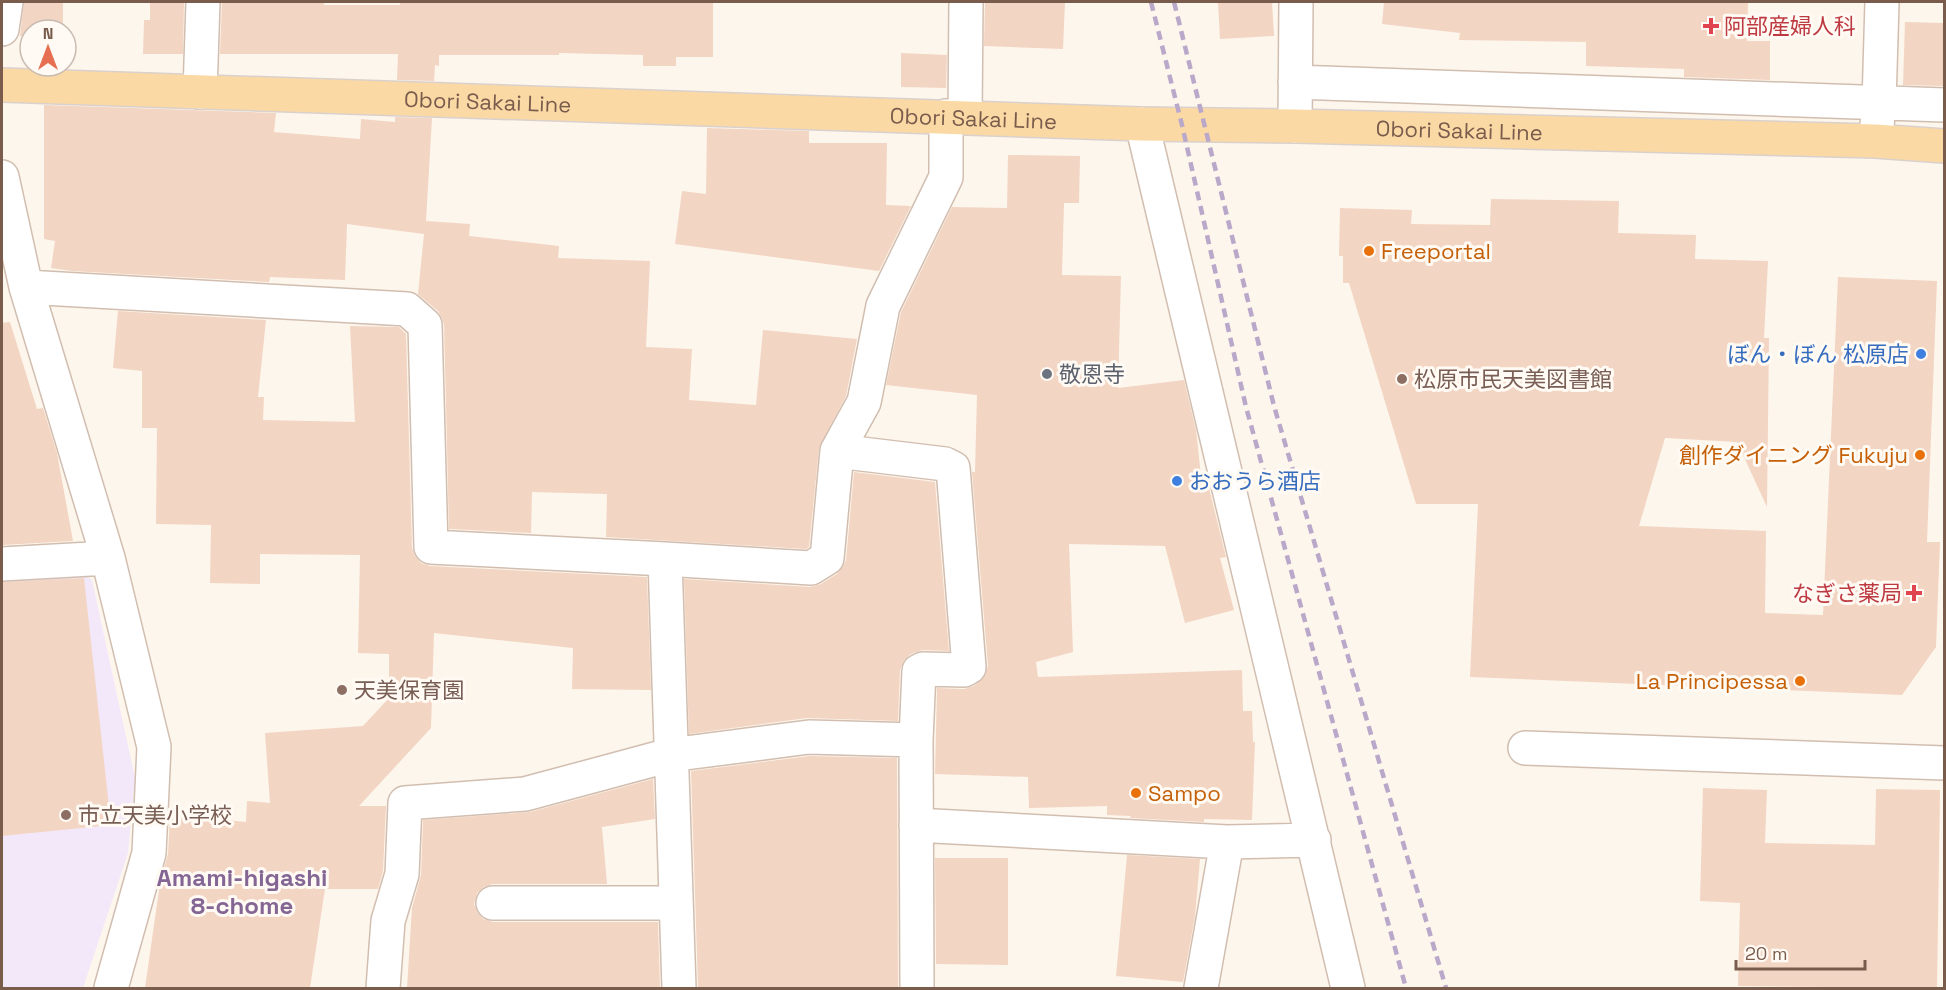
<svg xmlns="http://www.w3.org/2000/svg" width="1946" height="990" font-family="'Space Grotesk','Noto Sans JP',sans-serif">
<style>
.education{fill:#f3e8fa}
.building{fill:#f3d5c3}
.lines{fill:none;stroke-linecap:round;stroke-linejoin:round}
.minor-casing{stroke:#d1beb0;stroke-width:36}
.major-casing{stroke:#dad1cd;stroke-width:36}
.minor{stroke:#fff;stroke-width:33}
.major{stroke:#fbd9a5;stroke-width:33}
.rail{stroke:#b9a8c9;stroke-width:4.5;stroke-dasharray:9 6;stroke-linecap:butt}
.health-dot{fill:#e0444e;stroke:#fffaf3;stroke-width:2}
.food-dot{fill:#e8710a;stroke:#fffaf3;stroke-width:2}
.shop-dot{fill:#3f7fe0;stroke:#fffaf3;stroke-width:2}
.worship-dot{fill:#6b7280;stroke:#fffaf3;stroke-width:2}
.education-dot{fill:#8d6e63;stroke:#fffaf3;stroke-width:2}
.labels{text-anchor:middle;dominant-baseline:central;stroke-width:6;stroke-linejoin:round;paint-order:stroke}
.health-label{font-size:22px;fill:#be3a42;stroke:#fffaf3;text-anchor:start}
.street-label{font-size:22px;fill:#7a5c4d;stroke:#fffaf3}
.food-label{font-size:22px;fill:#c56008;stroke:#fffaf3;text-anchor:start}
.shop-label{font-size:22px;fill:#366cbe;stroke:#fffaf3;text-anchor:end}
.worship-label{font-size:22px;fill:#5b616d;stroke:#fffaf3;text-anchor:start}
.education-label{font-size:22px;fill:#785e54;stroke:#fffaf3;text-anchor:start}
.neighbourhood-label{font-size:24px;font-weight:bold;fill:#846695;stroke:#fffaf3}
</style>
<rect width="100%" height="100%" fill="#fdf6ec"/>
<path class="education" d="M76 568 92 580 135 778 128 853 83 988H2V572Z"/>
<path class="building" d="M24 2H63V30H30V36H20Z
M150 2H184L183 54H143L144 20H150Z
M222 2H324V5H400V2H713V57H676V66H643V55L559 53V55H439V66L435 65 434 81 397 80 398 54H220Z
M985 2H1065L1063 49 984 46Z
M1218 2H1272L1274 36 1220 39Z
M1384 2H1748L1747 41H1770V80L1684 77V69L1586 66V42L1459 40 1460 33 1382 24Z
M1905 22 1944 23V86L1903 85Z
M901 53 947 55 946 88 901 87Z
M44 105 276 113 274 132 360 139 361 119 395 122V117L432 118 426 221 470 224 469 236 559 246 558 258 650 261 646 347 692 349 689 400 756 405 763 330 857 339 846 396 819 448 809 547 806 549 606 537 607 494 532 492 531 533 449 529 444 324 442 318 438 311 418 294 424 234 347 224 345 280 270 277 269 282 72 271 51 268 55 241 44 239Z
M707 128 809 131V143H887L886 205 911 206 879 271 675 244 682 191 706 194Z
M1008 155 1080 156 1079 203H1064L1062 275 1121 276 1118 388 1184 380 1196 430 1202 485 1208 484 1226 557 1220 558 1234 610 1185 623 1165 546 1069 544 1073 652 1036 662 1038 677 1242 670 1243 711H1252L1253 742H1255L1252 820 1204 819V822L1130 818 1131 816 1107 815V806L1029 808 1028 777 935 774 937 688 964 689 974 686 985 676 988 666 972 472H975L977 395 886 385 901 312 952 207 1007 208Z
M1491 199 1619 201 1618 233 1696 235 1695 259 1768 261 1764 338H1769L1767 507 1737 442 1665 438 1639 526 1766 531 1765 613 1823 615 1838 277 1937 281 1927 542H1940L1936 647 1902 695 1470 677 1478 504H1416L1349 283H1343V256H1339L1340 208 1412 210 1411 224 1490 225Z
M118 311 266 320 258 397H264L263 420 355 422 350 326 399 327 406 334 412 548 415 556 421 563 430 566 647 577 651 690 572 689 573 648 434 633 431 728 359 806H386L383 871 378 889H325L310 988H145L160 883 168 854 170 815 246 822 247 801 270 803 265 733 363 726 389 698V654L358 653 360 555 260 554V584L210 583 211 525 156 524 157 428H142V371L113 368Z
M10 322 37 409 43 408 57 453 73 541 2 545V323Z
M854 472 935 482 949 651 923 650 911 654 904 660 900 670 898 721 807 718 689 734 684 579 810 587 821 584 837 574 843 567 846 560Z
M84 578 111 825 2 836V582Z
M810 756 897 758 898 988H698L691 771Z
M653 779 655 819 602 827 607 884H492L484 887 477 893 474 904 477 912 483 919 493 922H658L660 988H407L412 908 421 875 423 820 530 812Z
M1703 788 1767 790 1765 843 1875 845 1876 789 1940 790 1937 988 1738 986 1740 903 1700 901Z
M1127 855 1200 859 1195 916 1183 982 1116 976Z
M935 858H1008V965L936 964Z"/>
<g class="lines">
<defs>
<path id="minor" d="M2 29 6 2
M1295 82 1944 105
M200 92 203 2
M965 117 966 2
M1142 124 1348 988
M1295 126 1296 2
M1877 126 1879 103 1882 2
M2 177 26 287 108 558 154 747 149 853 111 988
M26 287 407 309 425 325 431 547 665 559 679 988
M837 451 945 464 953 468 969 667 964 670 923 669 919 671 916 740
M665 559 811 568 827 558 837 451 864 402 883 306 946 177V116
M2 564 108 558
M1525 748 1944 763
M916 825 1227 842 1314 840
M493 903H676
M383 988 388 921 402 874 405 803 525 794 670 755 809 737 916 740 917 988
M1201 988 1227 842"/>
<g id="major">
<path id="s1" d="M2 85 1142 124 1295 126 1875 141 1944 146"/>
</g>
</defs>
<use href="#minor" class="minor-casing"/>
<use href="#major" class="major-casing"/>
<use href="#minor" class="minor"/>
<use href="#major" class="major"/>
<path class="rail" d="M1151 2 1182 125 1246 407 1406 988
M1174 2 1274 406 1446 988"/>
</g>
<g class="health-dot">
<path d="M1708 17h6v6h6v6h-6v6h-6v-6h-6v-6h6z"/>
<path d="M1911 584h6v6h6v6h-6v6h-6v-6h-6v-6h6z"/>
</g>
<g class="food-dot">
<circle cx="1369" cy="251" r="6"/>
<circle cx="1920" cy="455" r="6"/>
<circle cx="1800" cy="681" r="6"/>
<circle cx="1136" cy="793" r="6"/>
</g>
<g class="shop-dot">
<circle cx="1921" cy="354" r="6"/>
<circle cx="1177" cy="481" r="6"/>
</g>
<circle class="worship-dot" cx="1047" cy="374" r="6"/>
<g class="education-dot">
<circle cx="1402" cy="379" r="6"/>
<circle cx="342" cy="690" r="6"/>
<circle cx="66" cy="815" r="6"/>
</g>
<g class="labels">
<g class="health-label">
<text x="1724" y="26">阿部産婦人科</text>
<text x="1902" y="593" text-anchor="end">なぎさ薬局</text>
</g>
<g class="street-label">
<text stroke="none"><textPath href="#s1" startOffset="486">Obori Sakai Line</textPath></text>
<text stroke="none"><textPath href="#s1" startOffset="972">Obori Sakai Line</textPath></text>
<text stroke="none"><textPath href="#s1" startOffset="1458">Obori Sakai Line</textPath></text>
</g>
<g class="food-label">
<text x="1381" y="251">Freeportal</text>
<text x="1908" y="455" text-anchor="end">創作ダイニング Fukuju</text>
<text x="1788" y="681" text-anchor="end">La Principessa</text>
<text x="1148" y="793">Sampo</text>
</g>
<g class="shop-label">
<text x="1909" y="354">ぼん・ぼん 松原店</text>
<text x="1189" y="481" text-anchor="start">おおうら酒店</text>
</g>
<g class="worship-label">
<text x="1059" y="374">敬恩寺</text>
</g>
<g class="education-label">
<text x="1414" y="379">松原市民天美図書館</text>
<text x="354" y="690">天美保育園</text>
<text x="78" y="815">市立天美小学校</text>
</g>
<g class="neighbourhood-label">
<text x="242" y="877">Amami-higashi<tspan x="242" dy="28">8-chome</tspan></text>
</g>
</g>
<rect width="1946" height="990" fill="none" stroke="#7a5c4d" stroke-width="6"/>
<g transform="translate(48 48)"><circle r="28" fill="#fffaf3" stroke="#cabbb1" stroke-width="1.5"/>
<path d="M0-4.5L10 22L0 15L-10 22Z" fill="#e76f51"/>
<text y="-9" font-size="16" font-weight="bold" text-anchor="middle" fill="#7a5c4d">N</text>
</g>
<path d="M1736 960v9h129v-9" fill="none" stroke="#7a5c4d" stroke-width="3"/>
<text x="1745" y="960" font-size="18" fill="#7a5c4d" stroke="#fffaf3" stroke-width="4.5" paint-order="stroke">20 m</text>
</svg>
